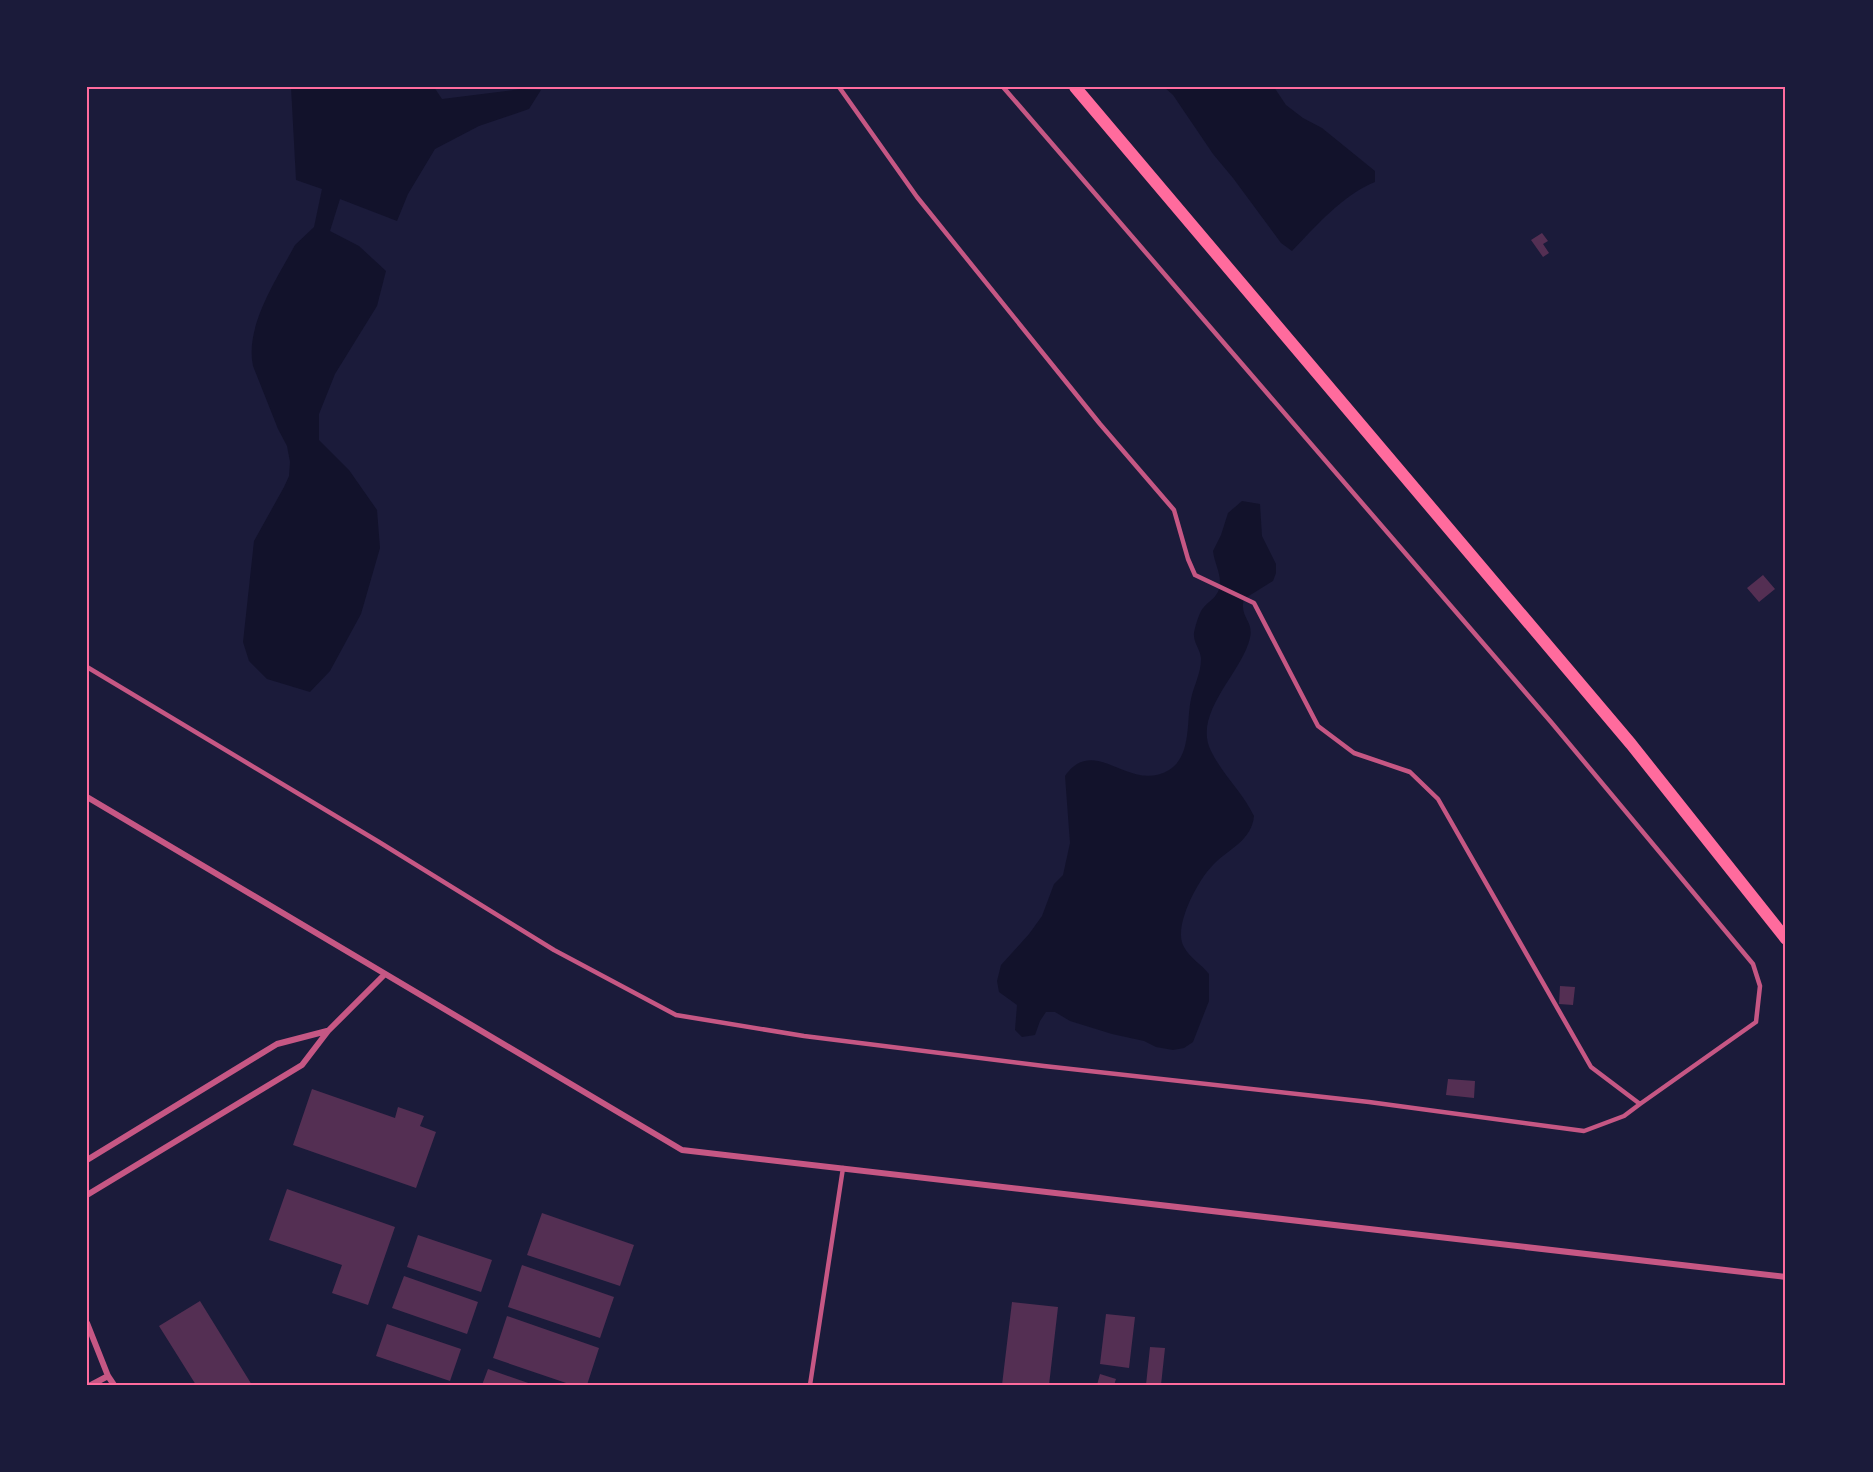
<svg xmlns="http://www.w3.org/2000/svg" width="1873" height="1472" font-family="Barlow,sans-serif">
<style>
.water{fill:#12122b}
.building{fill:#542f53}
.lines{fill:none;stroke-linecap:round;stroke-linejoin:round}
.service{stroke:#c65784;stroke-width:4.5}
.minor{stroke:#c65784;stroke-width:6}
.secondary{stroke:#ff6b9d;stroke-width:12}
.neatline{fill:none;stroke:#ff6b9d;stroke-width:2}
</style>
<rect width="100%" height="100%" fill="#1b1b3a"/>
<path class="water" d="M291 87H434L442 99 521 89 541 90 529 109 479 126 435 149 408 194 397 221 340 199 330 231 359 246 386 271 377 306 335 374 319 414V440L349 470 377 510 380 548 361 614 330 671 310 692 267 679 249 661 243 642 254 541 284 487 289 476 290 462 287 446 278 429 253 366C245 329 273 285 290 254L295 245 314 227 322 189 296 180Z
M1164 87H1274L1286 105 1303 118 1322 128 1375 171V182C1344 194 1315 227 1292 251L1281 243 1233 178 1213 154 1173 95Z
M1242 501 1260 504 1262 536 1276 564V573L1273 581 1244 599C1239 618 1254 620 1250 638 1242 673 1192 713 1211 751 1223 775 1243 793 1254 816 1252 840 1229 849 1214 864 1199 878 1172 927 1184 947 1190 958 1201 964 1209 974V1001L1193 1042 1184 1048 1173 1050 1156 1047 1144 1041 1112 1034 1070 1021 1055 1012H1046L1040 1021 1035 1035 1022 1037 1015 1030 1017 1005 999 992 997 981 1001 965 1029 934 1042 916 1054 884 1063 875 1070 843 1065 776C1095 733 1129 794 1169 770 1192 756 1186 721 1191 699 1194 685 1201 673 1201 659 1201 650 1193 643 1194 633 1195 627 1198 617 1201 611 1208 600 1220 598 1220 582 1220 572 1214 561 1213 551L1221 535 1228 513Z"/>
<path class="building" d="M1542 233 1548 241 1543 244 1549 253 1543 257 1531 240Z
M1763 575 1775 589 1759 602 1747 588Z
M1560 986 1575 987 1573 1005 1559 1004Z
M1448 1079 1475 1081 1474 1098 1446 1095Z
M312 1089 395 1118 398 1107 424 1116 420 1126 436 1132 416 1188 293 1145Z
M287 1189 395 1227 368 1305 332 1293 342 1265 269 1240Z
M542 1213 634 1245 620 1286 527 1255Z
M418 1235 492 1260 481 1292 407 1267Z
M522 1265 614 1297 600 1338 508 1307Z
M404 1276 478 1302 467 1334 392 1308Z
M200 1301 252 1385H196L159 1326Z
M1012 1302 1058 1307 1049 1385H1002Z
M1106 1314 1135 1317 1129 1368 1100 1364Z
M507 1316 599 1348 587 1385H572L493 1358Z
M387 1324 461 1349 450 1381 376 1356Z
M1150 1347 1165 1348 1161 1385H1146Z
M488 1369 534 1385H482Z
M1100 1374 1116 1379 1114 1385H1097Z"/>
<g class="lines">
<path class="service" d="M839 87 917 197 1100 424 1174 510 1188 559 1195 575 1254 603 1318 726 1354 753 1410 772 1438 799 1591 1067 1640 1104 1756 1022 1760 986 1753 964 1551 722 1003 87
M87 667 379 842 554 950 676 1015 804 1036 1044 1066 1369 1102 1584 1131 1624 1116 1640 1104
M810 1385 843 1168"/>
<path class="minor" d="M87 797 682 1150 1786 1277
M87 1160 277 1044 327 1031
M87 1195 302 1065 328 1031 385 974
M87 1323 108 1376 114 1385
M91 1385 108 1376"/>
<path class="secondary" d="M1075 87 1631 744 1786 939"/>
</g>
<rect width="1873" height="1472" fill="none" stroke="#1b1b3a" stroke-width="177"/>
<rect x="88" y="88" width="1696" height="1296" class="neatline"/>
</svg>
